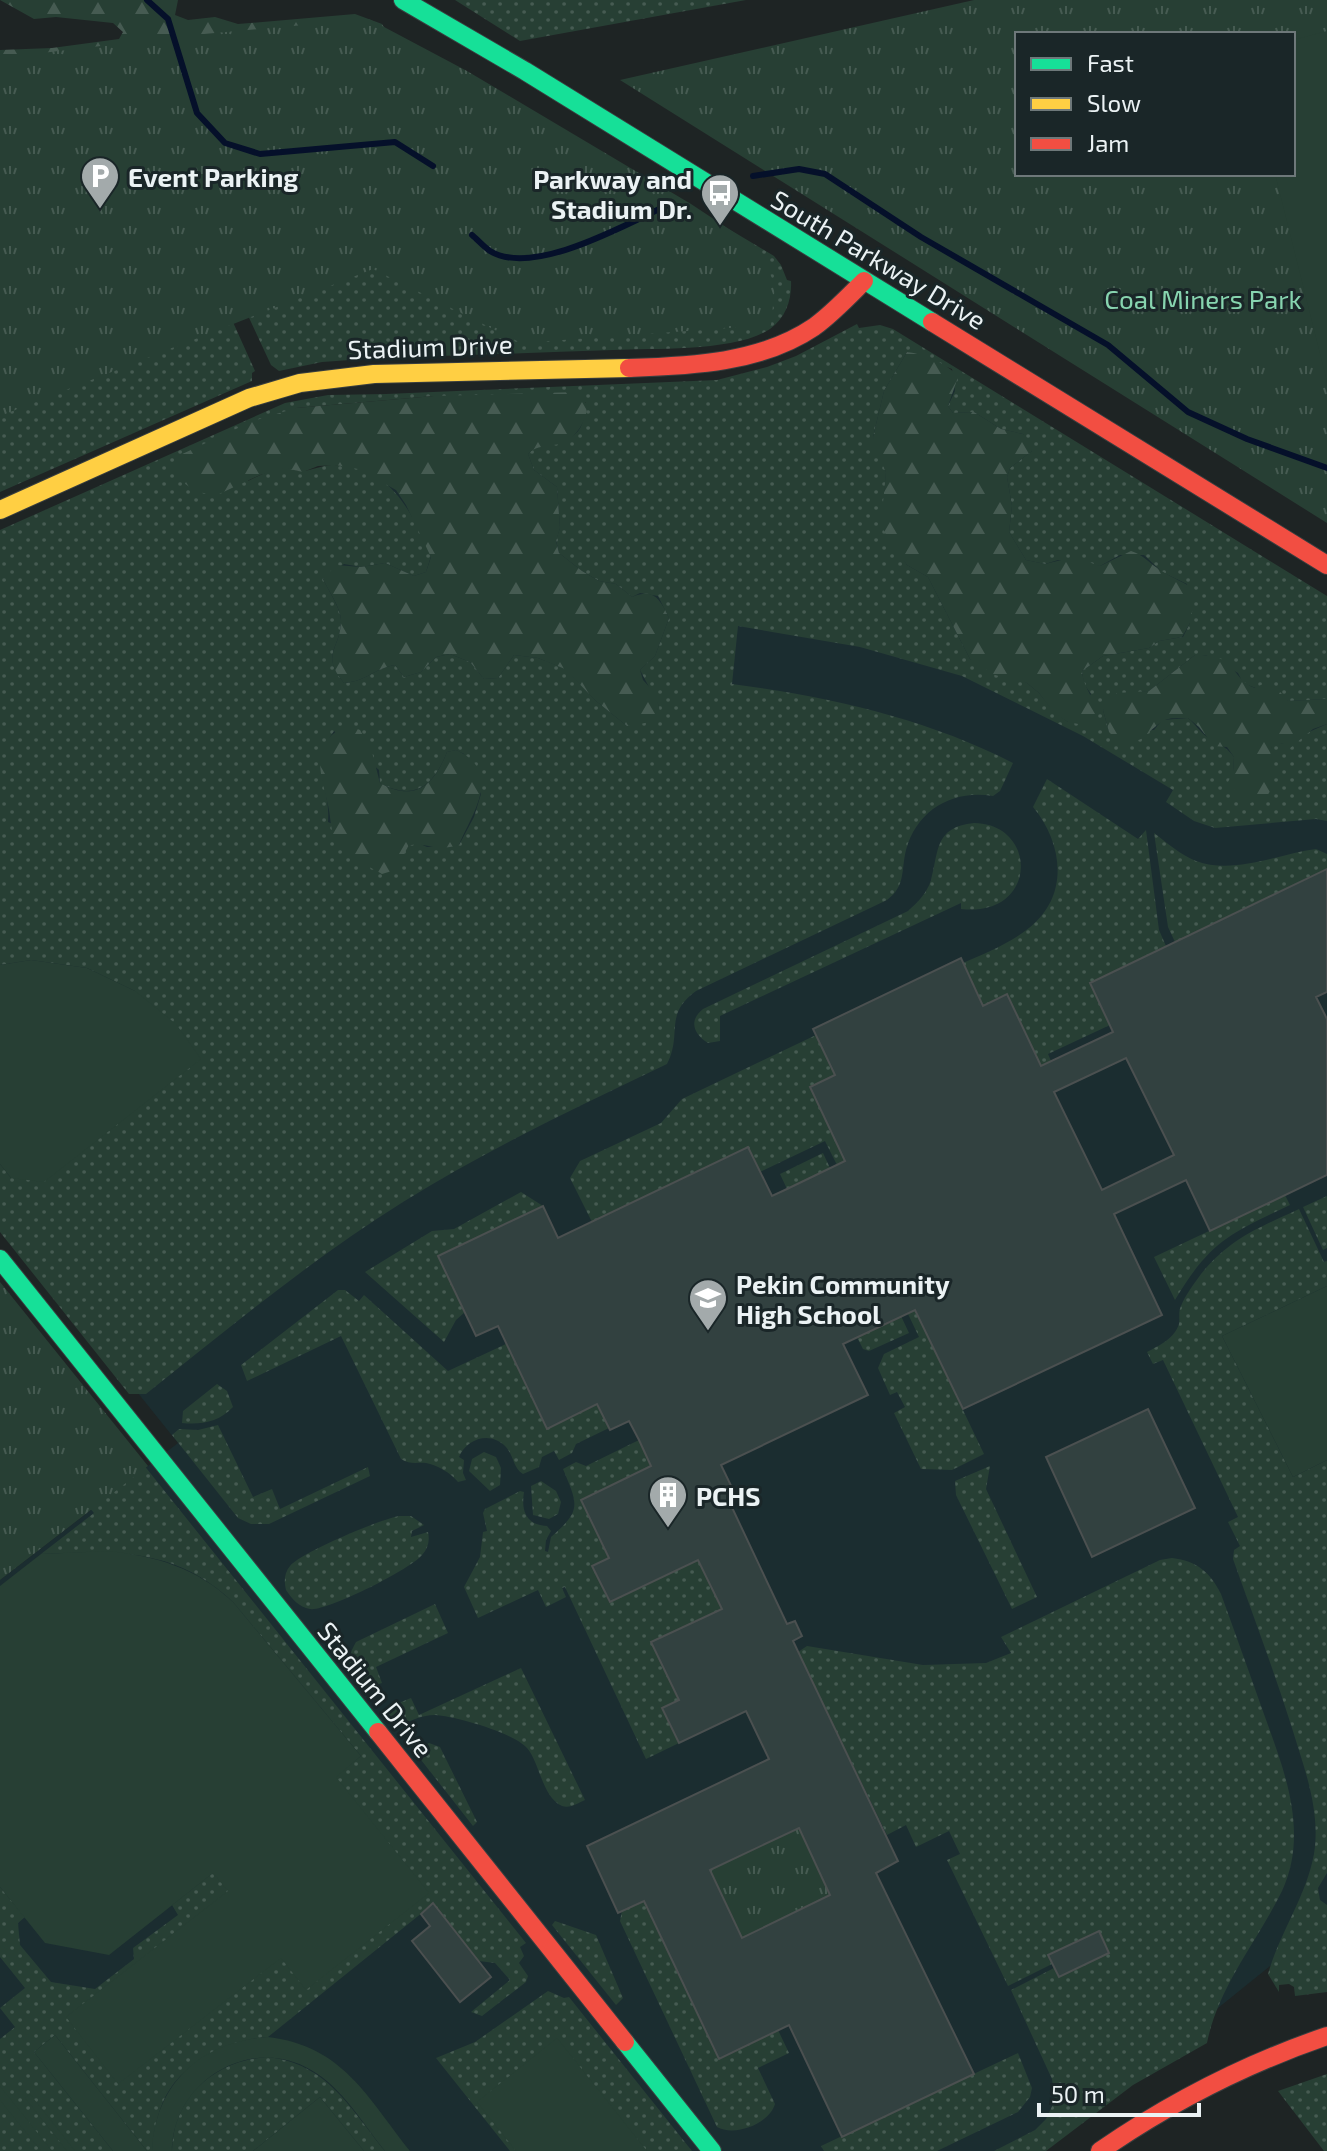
<svg xmlns="http://www.w3.org/2000/svg" width="1327" height="2151" font-family="'Exo 2',sans-serif">
<style>
.built{fill:#1b2d30}
.grass{fill:url(#grass-dots);fill-rule:evenodd}
.forest{fill:url(#forest-firs)}
.park{fill:url(#park-tufts);fill-rule:evenodd}
.pitch{fill:#273f34}
.lines{fill:none;stroke-linecap:round;stroke-linejoin:round}
.stream{stroke:#05102a;stroke-width:6}
.building{fill:#324140;stroke:#4b5050;stroke-width:2;fill-rule:evenodd}
.fast-casing{stroke:#393e3f;stroke-width:20}
.slow-casing{stroke:#393e3f;stroke-width:20}
.jam-casing{stroke:#393e3f;stroke-width:20}
.fast{stroke:#16e098;stroke-width:18}
.slow{stroke:#ffcf43;stroke-width:18}
.jam{stroke:#f24e42;stroke-width:18}
.labels{text-anchor:middle;dominant-baseline:central;stroke-width:6;stroke-linejoin:round;paint-order:stroke}
.poi-label{font-size:26px;font-weight:bold;fill:#ebf2f4;stroke:#1a2628;text-anchor:start}
.street-label{font-size:26px;fill:#ebf2f4;stroke:#1a2628}
.park-label{font-size:26px;fill:#87d4af;stroke:#1a2628}
</style>
<defs>
<pattern id="grass-dots" width="8" height="8" patternUnits="userSpaceOnUse" patternTransform="scale(2)"><rect width="8" height="8" fill="#273f34"/><path d="M2 2h.1M6 6h.1" fill="none" stroke="#465b52" stroke-width="1.8" stroke-linecap="round"/></pattern>
<pattern id="forest-firs" width="22" height="20" patternUnits="userSpaceOnUse" patternTransform="scale(2)"><rect width="22" height="20" fill="#273f34"/><path d="M5 1l3.5 6h-7zM16 11l3.5 6h-7z" fill="#465b52"/></pattern>
<pattern id="park-tufts" width="24" height="20" patternUnits="userSpaceOnUse" patternTransform="scale(2)"><rect width="24" height="20" fill="#273f34"/><path d="M3 7l-1-3M5 7V3M7 7l1-3M15 17l-1-3M17 17v-4M19 17l1-3" fill="none" stroke="#465b52"/></pattern>
</defs>
<rect width="100%" height="100%" fill="#1e2424"/>
<path class="built" d="M881 338 1327 611V1920L1041 2151H9L0 2139V1580L178 1443 0 1221V541L765 382Z"/>
<path class="grass" d="M455 0H746L520 41Z
M707 216 774 256 781 265 787 280 791 281C792 299 786 318 770 329 736 352 654 348 613 350 546 352 478 355 411 357L408 349 381 350 378 358 322 362 279 371 271 365 238 294 305 263Z
M223 300 255 371 252 373V381L0 492V398Z
M857 324 859 328 880 325 893 329 1327 596V699L1288 701 1243 683 1238 673 1206 655H1195L1149 691 1134 693 1103 710 1109 732 1154 730 1162 720 1188 718C1195 724 1200 732 1207 737 1218 744 1226 746 1234 757L1233 772 1269 757 1272 745 1284 743 1327 724V821L1316 819 1215 828 1194 821 1166 802 1173 790 1083 736 962 676 860 647 738 626 732 684C829 697 925 718 1013 763L1000 791 993 796C954 789 917 809 906 850 901 870 906 886 887 900L696 991C663 1015 683 1033 667 1064 577 1107 488 1149 403 1202 312 1259 230 1327 146 1394H129L0 1232V1164L11 1178 135 991 87 968 31 960 0 965V530L285 403 328 395 386 394 717 380 767 367 796 356ZM907 352 952 369 955 391 948 406 953 413 974 412 1001 429 1023 434 1032 451 1010 468 1007 477 1012 506 1009 532 1026 560 1045 564 1058 560 1100 566 1120 555H1144L1162 572 1187 584 1190 623 1183 637 1159 641 1149 648 1103 656 1082 671 1084 684 1091 694 1068 722 1054 712 1039 693 1027 683 970 659 928 577 907 565 882 524 886 472 873 437 884 391ZM434 396 586 402C584 455 550 432 528 454L534 470 557 487 560 528 556 540 559 553 582 571 599 581 616 584 632 597 640 593 658 596 669 618 655 656 640 670 659 706 627 726 596 701 566 669 538 658 514 655 498 678 484 679 470 662 450 654 436 657 421 672 404 677 395 665C373 669 367 681 344 683 320 653 340 650 341 622 342 610 328 590 323 579L344 564 361 567 385 563 414 576 426 572 431 556C411 511 390 464 332 465 322 465 311 471 302 471 295 471 290 467 283 468 271 470 259 475 248 481L296 408ZM334 731 379 770 380 783C415 802 434 785 447 752L456 750 464 754 481 794 474 817 459 845 427 847 418 843 409 845 403 854 328 822C331 784 307 768 334 731Z
M1047 779 1138 839 1146 830 1159 930 1166 946 1090 983 1110 1025 1048 1054 1051 1061 1041 1066 1007 995 956 1019 963 963C985 953 1009 944 1029 928 1070 896 1063 843 1033 807Z
M974 823C1039 824 1038 918 961 909V903L720 1016V1041L708 1043C694 1034 688 1021 703 1009L908 911C918 902 927 893 931 880 939 852 934 827 974 823Z
M1154 833C1167 843 1181 855 1196 861 1234 875 1278 854 1316 849L1327 854V869L1175 942 1168 927Z
M816 1035 823 1049 861 1063 810 1088 845 1161 837 1165 825 1141 760 1172 748 1147 592 1222 570 1178 580 1161 661 1123 682 1099Z
M823 1153 830 1168 787 1189 780 1174Z
M521 1192 543 1206 438 1256 465 1312 456 1320 444 1342 365 1272 432 1231 454 1229Z
M1285 1195 1290 1205C1231 1233 1210 1241 1175 1300L1154 1257Z
M1327 1196V1248L1323 1250 1303 1207Z
M1299 1209 1324 1262 1327 1261V1286L1222 1336 1293 1477 1327 1460V1873L1318 1888 1320 1900 1327 1905V1992L1295 1996 1294 1987 1289 1984 1279 1985V1992L1268 1974C1280 1932 1306 1897 1314 1854 1321 1810 1304 1768 1292 1728 1274 1671 1253 1615 1233 1559L1234 1550 1240 1546 1228 1522 1238 1517 1163 1360 1153 1364 1147 1352C1160 1345 1174 1339 1179 1324 1180 1318 1178 1312 1181 1306 1186 1294 1194 1284 1201 1274 1232 1237 1257 1229 1299 1209Z
M338 1290H345L359 1301 364 1295 448 1371 506 1344 547 1428 597 1405 609 1428 576 1444 572 1453 559 1460 554 1451 542 1457 539 1467 523 1474C513 1468 514 1456 506 1447 491 1431 467 1438 459 1457L464 1460 463 1473 466 1480 458 1482C451 1473 437 1465 426 1463 418 1462 410 1465 401 1459L341 1336 247 1381 241 1365Z
M915 1310 984 1454 952 1470 921 1469 894 1413 905 1407 897 1392 890 1395 878 1368 884 1354 919 1337 908 1314Z
M901 1316 909 1333 869 1351 863 1349 857 1337Z
M217 1384 227 1391 233 1407C219 1422 201 1425 182 1423L183 1411Z
M218 1425 253 1497 272 1489 280 1509 368 1467 370 1476 269 1524H251L238 1518 172 1435 179 1429 198 1430Z
M639 1440 651 1466 581 1500 609 1558 592 1566 609 1602 698 1560 722 1609 651 1642 679 1700 662 1708 679 1743 646 1759 565 1587 562 1588 566 1597 546 1607 538 1590 478 1618 464 1587 480 1557 483 1532 487 1531 483 1513 485 1509 520 1491 524 1492C521 1511 526 1525 547 1526L551 1531 546 1540 545 1551 548 1552 551 1537C582 1510 578 1505 563 1469L576 1462 586 1466Z
M484 1452 496 1457 501 1468 500 1485 490 1491 469 1471 472 1459Z
M143 1464 526 1943 520 1947 524 1956 519 1963 528 1976 526 1982 482 2016 471 2012 510 1980 495 1963 479 1961 433 1904 268 2037C250 2038 237 2043 221 2050 172 2071 157 2099 152 2151H147L55 2035 34 2052 113 2151H0V2039L15 2027 0 2008 25 1988 0 1957V1887L25 1917 18 1923 20 1945 51 1982 95 1989 134 1959 133 1948 178 1915 172 1905 361 1756 233 1602C175 1547 115 1551 41 1554L94 1513 88 1506Z
M990 1466 986 1489 1037 1597 1012 1609 956 1495 955 1481Z
M541 1481 556 1491 561 1502 558 1514 549 1519 533 1515 531 1486Z
M399 1516H411L424 1525 412 1531 411 1537 428 1532C430 1541 428 1548 422 1555 411 1569 326 1612 310 1609 299 1607 292 1599 286 1590 284 1582 284 1573 290 1566 300 1553 381 1519 399 1516Z
M1172 1558C1197 1561 1210 1572 1221 1594 1234 1630 1247 1666 1260 1703 1281 1763 1311 1828 1282 1891 1257 1942 1218 1987 1207 2043L1133 2085 1046 2151H994L1035 2130 1046 2119 1055 2100 1052 2079 1011 1990 1054 1968 1059 1977 1109 1952 1098 1931 1048 1955 1052 1964 1008 1986 947 1860 960 1854 949 1831 916 1847 906 1825 887 1835 798 1652 807 1646 923 1665 986 1663 1011 1653 1001 1637 1160 1560Z
M435 1604 448 1633 376 1667 382 1683 364 1689C349 1672 344 1663 356 1642Z
M521 1668 585 1800C578 1803 570 1809 562 1806 542 1797 540 1763 527 1748 514 1733 455 1716 435 1715 421 1715 406 1722 395 1729L383 1713 391 1706 411 1698 419 1715Z
M429 1743 440 1747 477 1822 473 1826 414 1751Z
M644 1901 719 2058 778 2030 789 2053 758 2068 775 2104C769 2124 735 2137 717 2127L620 1921 622 1911Z
M555 1921 596 1935 623 1998 616 2005 552 1925Z
M548 1991 564 1998 569 1997 692 2151H510L436 2058 475 2042Z
M1018 2053 1032 2088 1030 2097 1018 2112 937 2151H824L821 2146Z
M267 2057C327 2063 350 2108 385 2151H364L320 2097 253 2151H172C173 2096 215 2061 267 2057Z
M1327 2074V2151H1324L1278 2091Z"/>
<path class="forest" d="M0 0H178L175 15 188 20 215 17 238 24 355 14 382 24 389 36 0 72V50L52 48 119 39 123 32 113 23 56 17 34 19Z
M907 352C924 354 949 364 958 377L948 406 953 413 974 412 1001 429 1023 434 1031 443 1032 451 1010 468 1007 477 1012 506 1009 532 1026 560 1045 564 1074 557 1100 566 1131 551C1144 555 1149 563 1160 570 1172 578 1185 582 1196 591L1190 623 1182 637 1159 641 1149 648 1103 656 1082 671C1084 693 1102 703 1094 727L1068 722 1054 713 1039 693 1027 683 995 675 970 659 928 577 907 565 888 539 881 524 886 472 874 447 873 437 884 391Z
M578 392C579 393 586 402 586 403 590 416 577 436 565 442 551 448 539 443 528 454L534 470 557 487 560 528 556 541 559 553 582 571 599 581 616 584 632 597C654 588 660 599 669 618L655 656 640 670 643 680 653 691 659 706 660 716 645 723 627 726 596 701 565 669 538 658 514 655 498 678 484 679 470 662 450 654 436 657 421 672 404 677 395 665C373 669 367 681 344 683 320 654 340 650 341 622 342 609 328 590 323 579L336 565 361 567 385 563 414 576 426 572 431 557 406 505 396 490 358 469 336 465 318 466 303 472 285 468 260 475 217 495 197 492 178 479 175 471 178 456 253 421 296 408 434 396Z
M1195 655C1240 654 1228 677 1255 688L1267 682 1274 685 1288 701 1327 699V724L1313 729 1290 748 1284 743 1272 746 1270 757C1276 768 1276 790 1264 798 1260 801 1255 801 1250 803L1242 799 1228 782 1233 772 1234 757 1227 747 1214 746 1199 727 1188 718C1179 718 1167 717 1161 722 1141 737 1148 741 1120 743L1109 732 1103 710 1117 693 1149 691Z
M347 725 360 730 372 752 380 783C415 803 434 785 447 752L456 750C504 772 472 813 459 845 434 852 428 842 409 845L395 870 382 874C370 867 355 860 344 851 329 837 332 822 328 805 321 773 308 744 347 725Z"/>
<path class="park" d="M974 0H1327V523L620 80ZM1017 34H1293V174H1017Z
M369 19 467 71 691 204 759 249 775 285 771 325 521 343 373 269 0 416V58L193 35Z
M0 1282 148 1466 0 1580Z
M799 1828 830 1895 742 1938 710 1870Z"/>
<path class="pitch" d="M1327 31V382L1275 174H1293V40Z
M31 960 87 968 135 991 176 1024 201 1059 44 1182 11 1178 0 1164V965Z
M1327 1286V1460L1293 1477 1222 1336Z
M108 1551C156 1556 197 1568 233 1602L361 1756 336 1777 429 1893 306 1990 281 1958 118 2084 66 2017 228 1891 213 1873 109 1955 45 1943 0 1887V1586L41 1554Z
M55 2035 147 2151H113L34 2052Z
M268 2037C343 2046 367 2097 410 2151H385C363 2124 342 2087 311 2070 250 2034 173 2081 172 2151H152C155 2083 202 2041 268 2037Z
M557 2038 647 2151H516L477 2102Z
M0 2086 52 2151H41L0 2100Z
M30 2094 75 2151H67L25 2098Z
M320 2097 364 2151H253Z"/>
<g class="lines">
<path class="stream" d="M147 0 168 19 197 113 225 143 260 154 395 142 433 166
M753 176 799 169 825 174 921 237 1108 345 1188 412 1247 439 1327 468
M472 235C478 240 484 247 490 251 534 278 630 222 672 203"/>
</g>
<path class="building" d="M1327 869V992L1316 997 1327 1019V1175L1210 1231 1186 1180 1114 1214 1162 1315 963 1409 915 1310 843 1344 868 1395 721 1465 736 1496 728 1499 787 1624 795 1621 802 1636 793 1641 898 1861 876 1873 974 2074 842 2137 789 2025 719 2059 644 1901 618 1913 587 1846 769 1759 746 1711 679 1743 662 1708 679 1700 651 1642 722 1609 698 1560 610 1602 592 1566 609 1558 581 1500 651 1466 639 1440 629 1421 610 1430 597 1404 547 1429 498 1326 476 1336 438 1256 543 1206 558 1238 748 1147 772 1196 787 1189 845 1161 810 1087 835 1075 813 1029 961 958 983 1006 1007 994 1041 1066 1113 1032 1090 983ZM1126 1058 1174 1155 1102 1190 1054 1092ZM799 1828 830 1895 742 1938 710 1870Z
M1148 1409 1195 1508 1092 1557 1046 1457Z
M433 1903 491 1977 460 2002 412 1941 430 1926 421 1914Z
M1099 1931 1109 1953 1059 1977 1048 1955Z"/>
<g class="lines">
<defs>
<path id="fast" d="M403 0 525 71 932 322
M0 1259 378 1732
M625 2042 712 2151"/>
<path id="slow" d="M0 510 249 398 300 383 374 374 629 368"/>
<path id="jam" d="M932 322 1327 565
M629 368C691 366 761 363 814 327 832 314 848 297 864 281
M378 1732 625 2042
M1100 2151C1171 2102 1245 2064 1327 2036"/>
</defs>
<use href="#fast" class="fast-casing"/>
<use href="#slow" class="slow-casing"/>
<use href="#jam" class="jam-casing"/>
<use href="#fast" class="fast"/>
<use href="#slow" class="slow"/>
<use href="#jam" class="jam"/>
</g>
<defs>
<symbol id="parking-pin" viewBox="-11 -11 22 30"><path d="M0 17L-7.5 6A9.5 9.5 0 1 1 7.5 6Z" fill="#a3aaab" stroke="#1a2628"/><path d="M-3.5-5.5H1a3.5 3.5 0 0 1 0 7H-1V5.5H-3.5ZM-1-3.4V-.6H.8a1.4 1.4 0 0 0 0-2.8Z" fill="#fff"/></symbol>
<symbol id="bus-pin" viewBox="-11 -11 22 30"><path d="M0 17L-7.5 6A9.5 9.5 0 1 1 7.5 6Z" fill="#a3aaab" stroke="#1a2628"/><path d="M-5-6H5V4H4V6H2V4H-2V6H-4V4H-5ZM-3.5-4V0h7V-4ZM-3.5 1.2v1.5H-2V1.2ZM2 1.2v1.5H3.5V1.2Z" fill="#fff"/></symbol>
<symbol id="school-pin" viewBox="-11 -11 22 30"><path d="M0 17L-7.5 6A9.5 9.5 0 1 1 7.5 6Z" fill="#a3aaab" stroke="#1a2628"/><path d="M0-5L7-2L0 1L-7-2ZM-4 1L0 2.5L4 1V4Q0 6-4 4Z" fill="#fff"/></symbol>
<symbol id="building-pin" viewBox="-11 -11 22 30"><path d="M0 17L-7.5 6A9.5 9.5 0 1 1 7.5 6Z" fill="#a3aaab" stroke="#1a2628"/><path d="M-4-6H4V6H1V3H-1V6H-4ZM-2.5-4.3h1.7v1.8h-1.7ZM.8-4.3h1.7v1.8H.8ZM-2.5-1h1.7V.8h-1.7ZM.8-1h1.7V.8H.8Z" fill="#fff"/></symbol>
</defs>
<g fill-rule="evenodd">
<use href="#parking-pin" x="78" y="154" width="44" height="60"/>
<use href="#bus-pin" x="698" y="171" width="44" height="60"/>
<use href="#school-pin" x="686" y="1276" width="44" height="60"/>
<use href="#building-pin" x="646" y="1473" width="44" height="60"/>
</g>
<g class="labels">
<g class="poi-label">
<text x="128" y="176">Event Parking</text>
<text x="692" y="178" text-anchor="end">Parkway and<tspan x="692" dy="30">Stadium Dr.</tspan></text>
<text x="736" y="1283">Pekin Community<tspan x="736" dy="30">High School</tspan></text>
<text x="696" y="1495">PCHS</text>
</g>
<g class="street-label">
<text transform="translate(879 259) rotate(31)">South Parkway Drive</text>
<text transform="translate(430 346) rotate(-2)">Stadium Drive</text>
<text transform="translate(376 1689) rotate(51)">Stadium Drive</text>
</g>
<g class="park-label">
<text x="1203" y="298">Coal Miners Park</text>
</g>
</g>
<rect x="1015" y="32" width="280" height="144" fill="#1a2628" stroke="#6e787a" stroke-width="2"/>
<rect x="1031" y="58" width="40" height="12" fill="#16e098" stroke="#6e787a" stroke-width="2"/>
<text x="1087" y="72" font-size="24" fill="#ebf2f4">Fast</text>
<rect x="1031" y="98" width="40" height="12" fill="#ffcf43" stroke="#6e787a" stroke-width="2"/>
<text x="1087" y="112" font-size="24" fill="#ebf2f4">Slow</text>
<rect x="1031" y="138" width="40" height="12" fill="#f24e42" stroke="#6e787a" stroke-width="2"/>
<text x="1087" y="152" font-size="24" fill="#ebf2f4">Jam</text>
<path d="M1039 2103v12h160v-12" fill="none" stroke="#ebf2f4" stroke-width="4"/>
<text x="1051" y="2103" font-size="24" fill="#ebf2f4" stroke="#1a2628" stroke-width="6" paint-order="stroke">50 m</text>
</svg>
